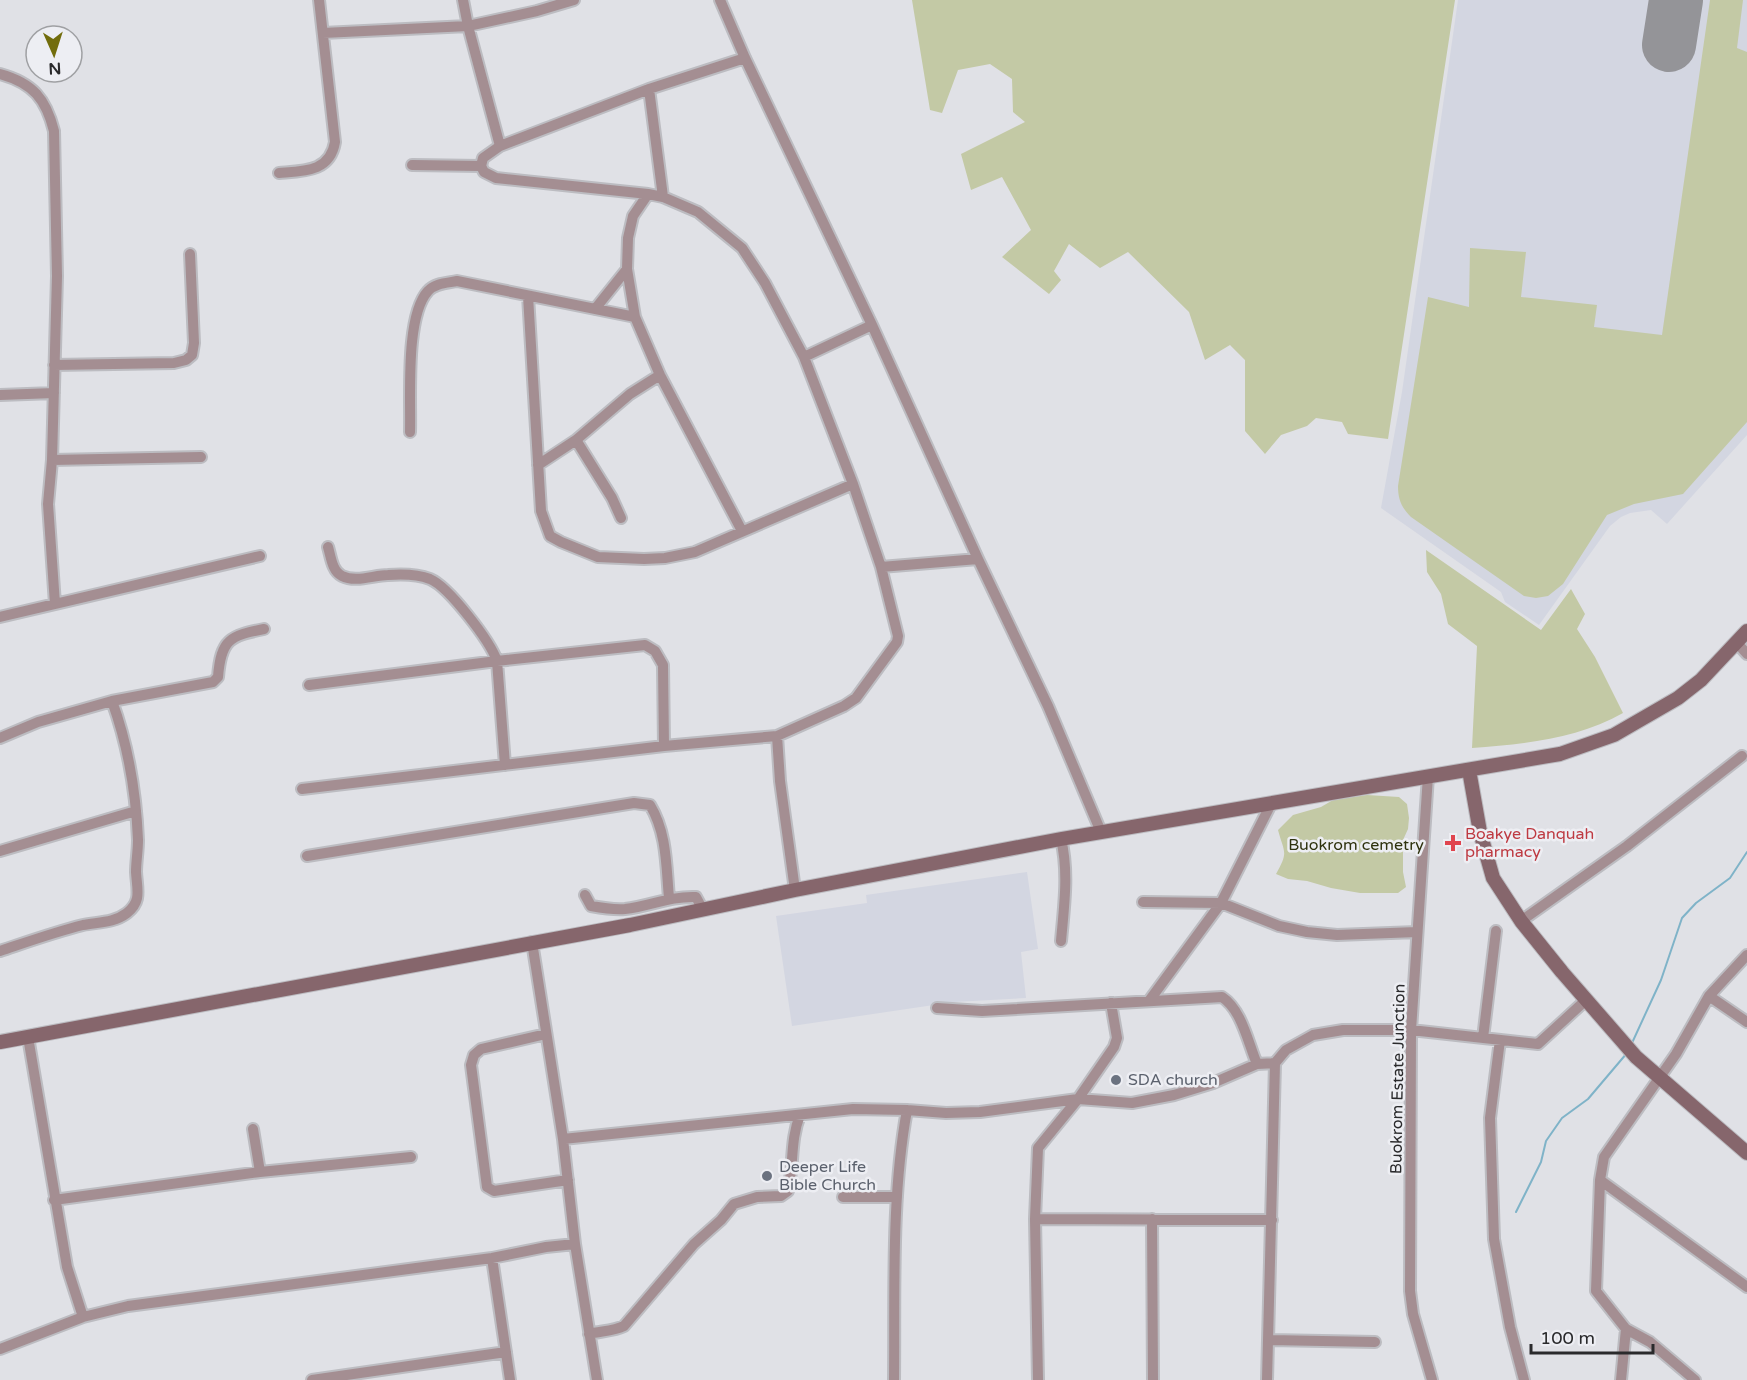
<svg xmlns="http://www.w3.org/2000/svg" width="1747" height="1380" font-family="'Varela Round',sans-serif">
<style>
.built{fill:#d3d6e1}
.green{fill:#c3c9a5}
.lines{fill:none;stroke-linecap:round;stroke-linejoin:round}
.stream{stroke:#7fb3c8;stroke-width:2}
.runway{stroke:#949498;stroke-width:54}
.street-casing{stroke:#bcbcc1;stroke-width:14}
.secondary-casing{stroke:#bcbcc1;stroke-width:16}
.street{stroke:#a48e92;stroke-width:10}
.secondary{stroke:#86666c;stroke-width:14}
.health-dot{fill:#e0444e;stroke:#edeef3;stroke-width:2}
.worship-dot{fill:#6b7280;stroke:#edeef3;stroke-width:2}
.labels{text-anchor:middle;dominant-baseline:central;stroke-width:5;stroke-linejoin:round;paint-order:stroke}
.health-label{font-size:16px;fill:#be3a42;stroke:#edeef3;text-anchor:start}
.park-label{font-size:16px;fill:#2e320e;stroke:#edeef3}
.street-label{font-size:16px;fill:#2a2a2c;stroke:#edeef3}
.worship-label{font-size:16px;fill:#5b616d;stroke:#edeef3;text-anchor:start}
</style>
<rect width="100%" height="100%" fill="#e0e1e6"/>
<path class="built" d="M1458 0H1747V435L1667 524 1651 510 1630 513 1621 517 1610 526 1539 625 1505 602 1501 592 1381 508 1402 392Z
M1027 872 1038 949 1021 952 1026 998 954 1002 792 1026 776 916 867 903 866 895Z"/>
<path class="green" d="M912 0H1455L1388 439 1348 434 1342 422 1316 418 1307 426 1281 435 1265 454 1245 431V360L1230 345 1205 360 1189 312 1128 252 1100 268 1069 244 1054 271 1061 280 1049 294 1002 257 1031 230 1002 177 971 190 961 154 1025 122 1013 112 1012 79 990 64 958 70 942 113 930 110Z
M1710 0H1743L1737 48 1747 52V422L1683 494 1634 504 1607 515 1563 584 1548 596 1536 598 1524 596 1411 517C1402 508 1398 500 1398 486L1428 297 1469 307 1470 248 1526 252 1521 297 1597 305 1594 327 1662 335Z
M1426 550 1541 630 1571 589 1585 614 1577 629 1595 657 1623 713C1578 739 1523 744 1472 748L1477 646 1448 624 1441 594 1427 572Z
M1367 795 1399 797 1407 804 1409 818 1408 829 1403 840V872L1406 887 1398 893H1360L1331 888 1307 881 1288 879 1276 874C1289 851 1284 853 1278 830L1293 815 1321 807 1333 800Z"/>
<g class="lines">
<path class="stream" d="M1632 1043 1661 980 1682 918 1696 903 1730 878 1747 852
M1516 1212 1541 1162 1546 1141 1562 1118 1588 1099 1627 1053"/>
<path class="runway" d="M1669 45 1676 0"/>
<defs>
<path id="street" d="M463 0 468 26 500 146
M720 0 745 58 872 325 978 559 1048 706 1101 832
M323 33 468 26 537 11 574 0
M0 74C33 83 46 99 54 131L57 276 52 460 48 504 55 604
M649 89 663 197
M412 165 481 166
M279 173C304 171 330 172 335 142L319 0
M648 194 633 216 628 238 627 269 635 317 660 375 742 531
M528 296 541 511 550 536 561 542 598 557 644 559 665 558 695 552 853 484
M595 309 627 269
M804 357 872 325
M54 365 174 363 186 360 192 355 194 343 190 254
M0 395 54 393
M410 432C411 398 405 316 428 291 435 283 447 283 457 281L635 317
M52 460 201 457
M538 465 576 440
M621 518 612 498 576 440 630 394 660 375
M328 547C331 557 332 571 342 576 356 583 374 575 388 575 401 574 417 574 430 579 449 587 490 641 497 661L505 765
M881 567 978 559
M0 617 260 556
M1737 643 1747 654
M309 685 497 661 645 645 655 651 663 665 664 746
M112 701 213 682 218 677C221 639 230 636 264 629
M777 736 780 781 795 890
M0 738 38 722 112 701C129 748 136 791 138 840 138 851 136 862 136 872 137 890 142 901 127 913 114 923 98 922 83 925 55 932 27 942 0 951
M1428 776 1411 1030 1410 1291 1413 1314 1432 1380
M302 789 664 746 777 736 844 706 856 698 897 642 898 636 881 567 853 484 804 357 765 283 742 248 698 212 663 197 648 194 496 178 484 172 481 166 483 158 500 146 649 89 745 58
M1061 839C1069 872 1064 907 1061 941
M0 851 136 811
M307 856 634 803 650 805C667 833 666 865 669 898
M585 895 591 906C602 908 613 910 625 909 651 906 669 896 696 897L703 910
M1143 902 1221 903 1279 926 1307 932 1337 935 1417 932
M1521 921 1627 846 1742 756
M532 942 563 1139 575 1244 597 1380
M1709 996 1747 1022
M1149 1001 1221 903 1271 804
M937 1008 982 1011 1222 997C1242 1010 1248 1043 1257 1064
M546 1034 481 1049 474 1055 471 1065 487 1187 494 1191 568 1180
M28 1037 67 1267 83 1317
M1483 1038 1496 931
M1500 1040 1490 1118 1494 1239 1510 1327 1524 1380
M253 1129 260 1172
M563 1139 853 1109 907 1110 946 1113 980 1112 1078 1099 1132 1103 1174 1095 1213 1083 1257 1064 1275 1063 1286 1050 1313 1035 1343 1030H1411L1538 1044 1586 1000
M1600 1180 1747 1287
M843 1197H897
M54 1200 260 1172 411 1157
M1035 1219 1272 1220
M1152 1219 1153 1380
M492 1258 510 1380
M589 1334C601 1331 614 1331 624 1326L694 1244 721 1220 734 1204 757 1197 781 1196 788 1191C794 1165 790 1140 800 1115
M1268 1340 1375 1342
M0 1349 83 1317 128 1306 492 1258 546 1247 575 1244
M312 1380 506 1352
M894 1380C895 1290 891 1198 907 1110
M1038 1380 1035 1219 1038 1148 1078 1099 1114 1047 1117 1038 1111 1003
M1267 1380 1275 1063
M1621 1380 1626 1329
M1695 1380 1650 1342 1626 1329 1596 1291 1600 1180 1604 1157 1676 1054 1709 996 1747 955"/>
<path id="secondary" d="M1469 770 1480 832 1493 878 1521 921 1562 972 1636 1057 1747 1153
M0 1042 630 925 795 890 1061 839 1560 754 1614 735 1678 698 1701 680 1747 631"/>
</defs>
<use href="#street" class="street-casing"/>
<use href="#secondary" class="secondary-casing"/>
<use href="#street" class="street"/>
<use href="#secondary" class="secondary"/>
</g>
<path class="health-dot" d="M1450 834h6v6h6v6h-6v6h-6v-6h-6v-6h6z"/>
<g class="worship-dot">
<circle cx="1116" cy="1080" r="6"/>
<circle cx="767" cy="1176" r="6"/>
</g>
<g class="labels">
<g class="health-label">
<text x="1465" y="834">Boakye Danquah<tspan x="1465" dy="18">pharmacy</tspan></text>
</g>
<g class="park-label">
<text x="1356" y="845">Buokrom cemetry</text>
</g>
<g class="street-label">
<text transform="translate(1398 1079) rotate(-89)">Buokrom Estate Junction</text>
</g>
<g class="worship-label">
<text x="1128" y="1080">SDA church</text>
<text x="779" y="1167">Deeper Life<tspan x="779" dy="18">Bible Church</tspan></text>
</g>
</g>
<g transform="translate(54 54) rotate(177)"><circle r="28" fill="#edeef3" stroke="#9fa0a3" stroke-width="1.5"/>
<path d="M0-4.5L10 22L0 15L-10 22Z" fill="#726d0c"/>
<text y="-9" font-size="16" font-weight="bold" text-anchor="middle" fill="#2a2a2c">N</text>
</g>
<path d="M1531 1344v9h122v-9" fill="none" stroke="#2a2a2c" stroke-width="3"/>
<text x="1540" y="1344" font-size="18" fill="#2a2a2c" stroke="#edeef3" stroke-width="4.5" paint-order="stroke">100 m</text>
</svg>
